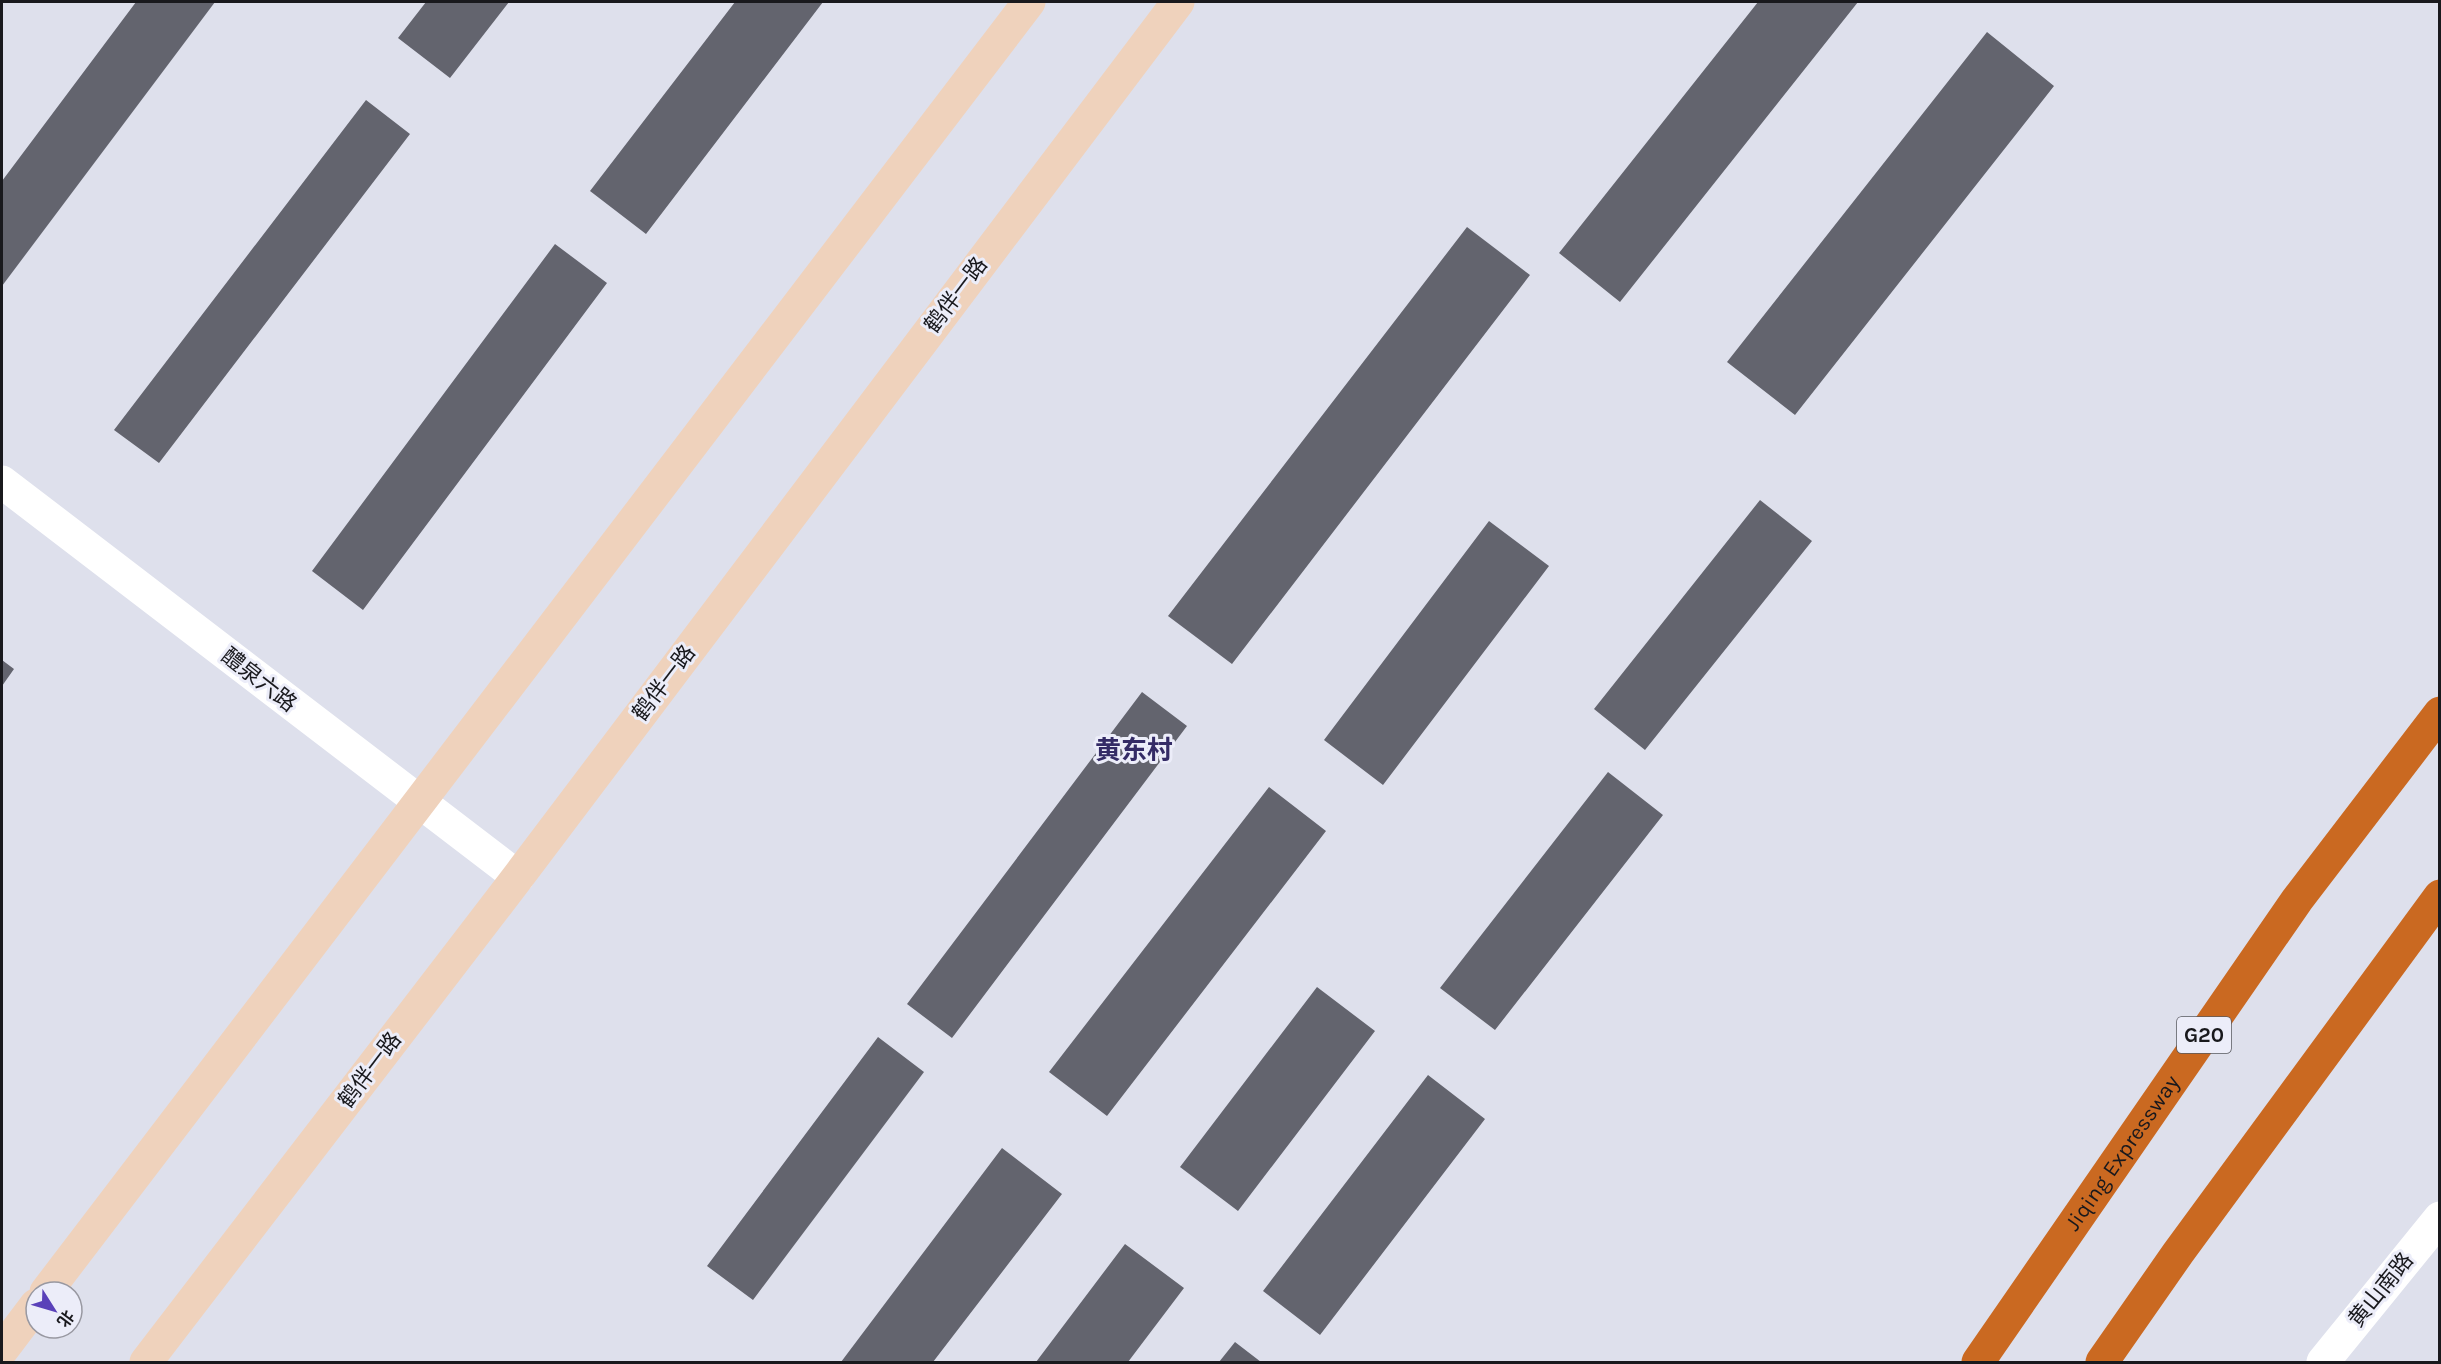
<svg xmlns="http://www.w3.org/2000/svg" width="2441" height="1364" font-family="Karla,'Noto Sans SC',sans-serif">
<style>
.building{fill:#63646e}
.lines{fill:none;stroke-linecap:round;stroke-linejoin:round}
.tertiary{stroke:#fff;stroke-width:33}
.secondary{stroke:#efd2bc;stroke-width:33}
.motorway{stroke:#ca6921;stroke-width:33}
.labels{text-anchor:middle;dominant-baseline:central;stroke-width:6;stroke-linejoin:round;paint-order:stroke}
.shield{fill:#ecedf9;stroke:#58595f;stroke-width:1.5}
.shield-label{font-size:21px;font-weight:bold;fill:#19191d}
.street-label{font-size:22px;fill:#19191d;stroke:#ecedf9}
.quarter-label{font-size:26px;font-weight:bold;fill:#342b66;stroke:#ecedf9}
</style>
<rect width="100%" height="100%" fill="#dee0ec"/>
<path class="building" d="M136 2H215L2 286V181Z
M426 2H509L450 78 398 38Z
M735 2H823L646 234 590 191Z
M1758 2H1858L1620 302 1559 253Z
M1987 32 2054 86 1795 415 1727 362Z
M366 100 410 134 159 463 114 430Z
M1467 227 1530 275 1232 664 1168 616Z
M555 244 607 283 363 610 312 571Z
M1760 500 1812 541 1645 750 1594 709Z
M1489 521 1549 566 1383 785 1324 740Z
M2 660 14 669 2 686Z
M1142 692 1187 726 952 1038 907 1004Z
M1608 772 1663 815 1495 1030 1440 988Z
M1269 787 1326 831 1107 1116 1049 1072Z
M1317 987 1375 1031 1238 1211 1180 1167Z
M878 1037 924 1072 753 1300 707 1266Z
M1428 1075 1485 1119 1320 1335 1263 1291Z
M1002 1148 1062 1194 933 1362H841Z
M1125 1244 1184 1288 1128 1362H1036Z
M1235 1342 1261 1362H1219Z"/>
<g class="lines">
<path class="tertiary" d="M2 482 518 877
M2323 1362 2440 1218"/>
<path class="secondary" d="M46 1292 1029 2
M2 1350 36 1305
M146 1362 518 877 1178 2"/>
<g class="motorway">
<path id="s1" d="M1978 1362 2297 900 2440 713"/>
<path d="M2102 1362 2178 1253 2440 896"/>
</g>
</g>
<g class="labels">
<rect class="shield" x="2177" y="1017" width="54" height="36" rx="4.5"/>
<g class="shield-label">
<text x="2204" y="1035">G20</text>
</g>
<g class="street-label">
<text transform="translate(956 295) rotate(-53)">鹤伴一路</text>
<text transform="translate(259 680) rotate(38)">醴泉六路</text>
<text transform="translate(664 683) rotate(-53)">鹤伴一路</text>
<text transform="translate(370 1070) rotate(-53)">鹤伴一路</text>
<text stroke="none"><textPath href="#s1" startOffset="254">Jiqing Expressway</textPath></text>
<text transform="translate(2381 1290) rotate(-51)">黄山南路</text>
</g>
<g class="quarter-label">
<text x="1134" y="750">黄东村</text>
</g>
</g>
<rect width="2441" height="1364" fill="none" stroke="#19191d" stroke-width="6"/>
<g transform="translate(54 1310) rotate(127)"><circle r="28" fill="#ecedf9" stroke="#9898a1" stroke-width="1.5"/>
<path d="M0-4.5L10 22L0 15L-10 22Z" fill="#5a41b9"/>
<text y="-9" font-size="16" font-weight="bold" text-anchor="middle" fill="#19191d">北</text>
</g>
</svg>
